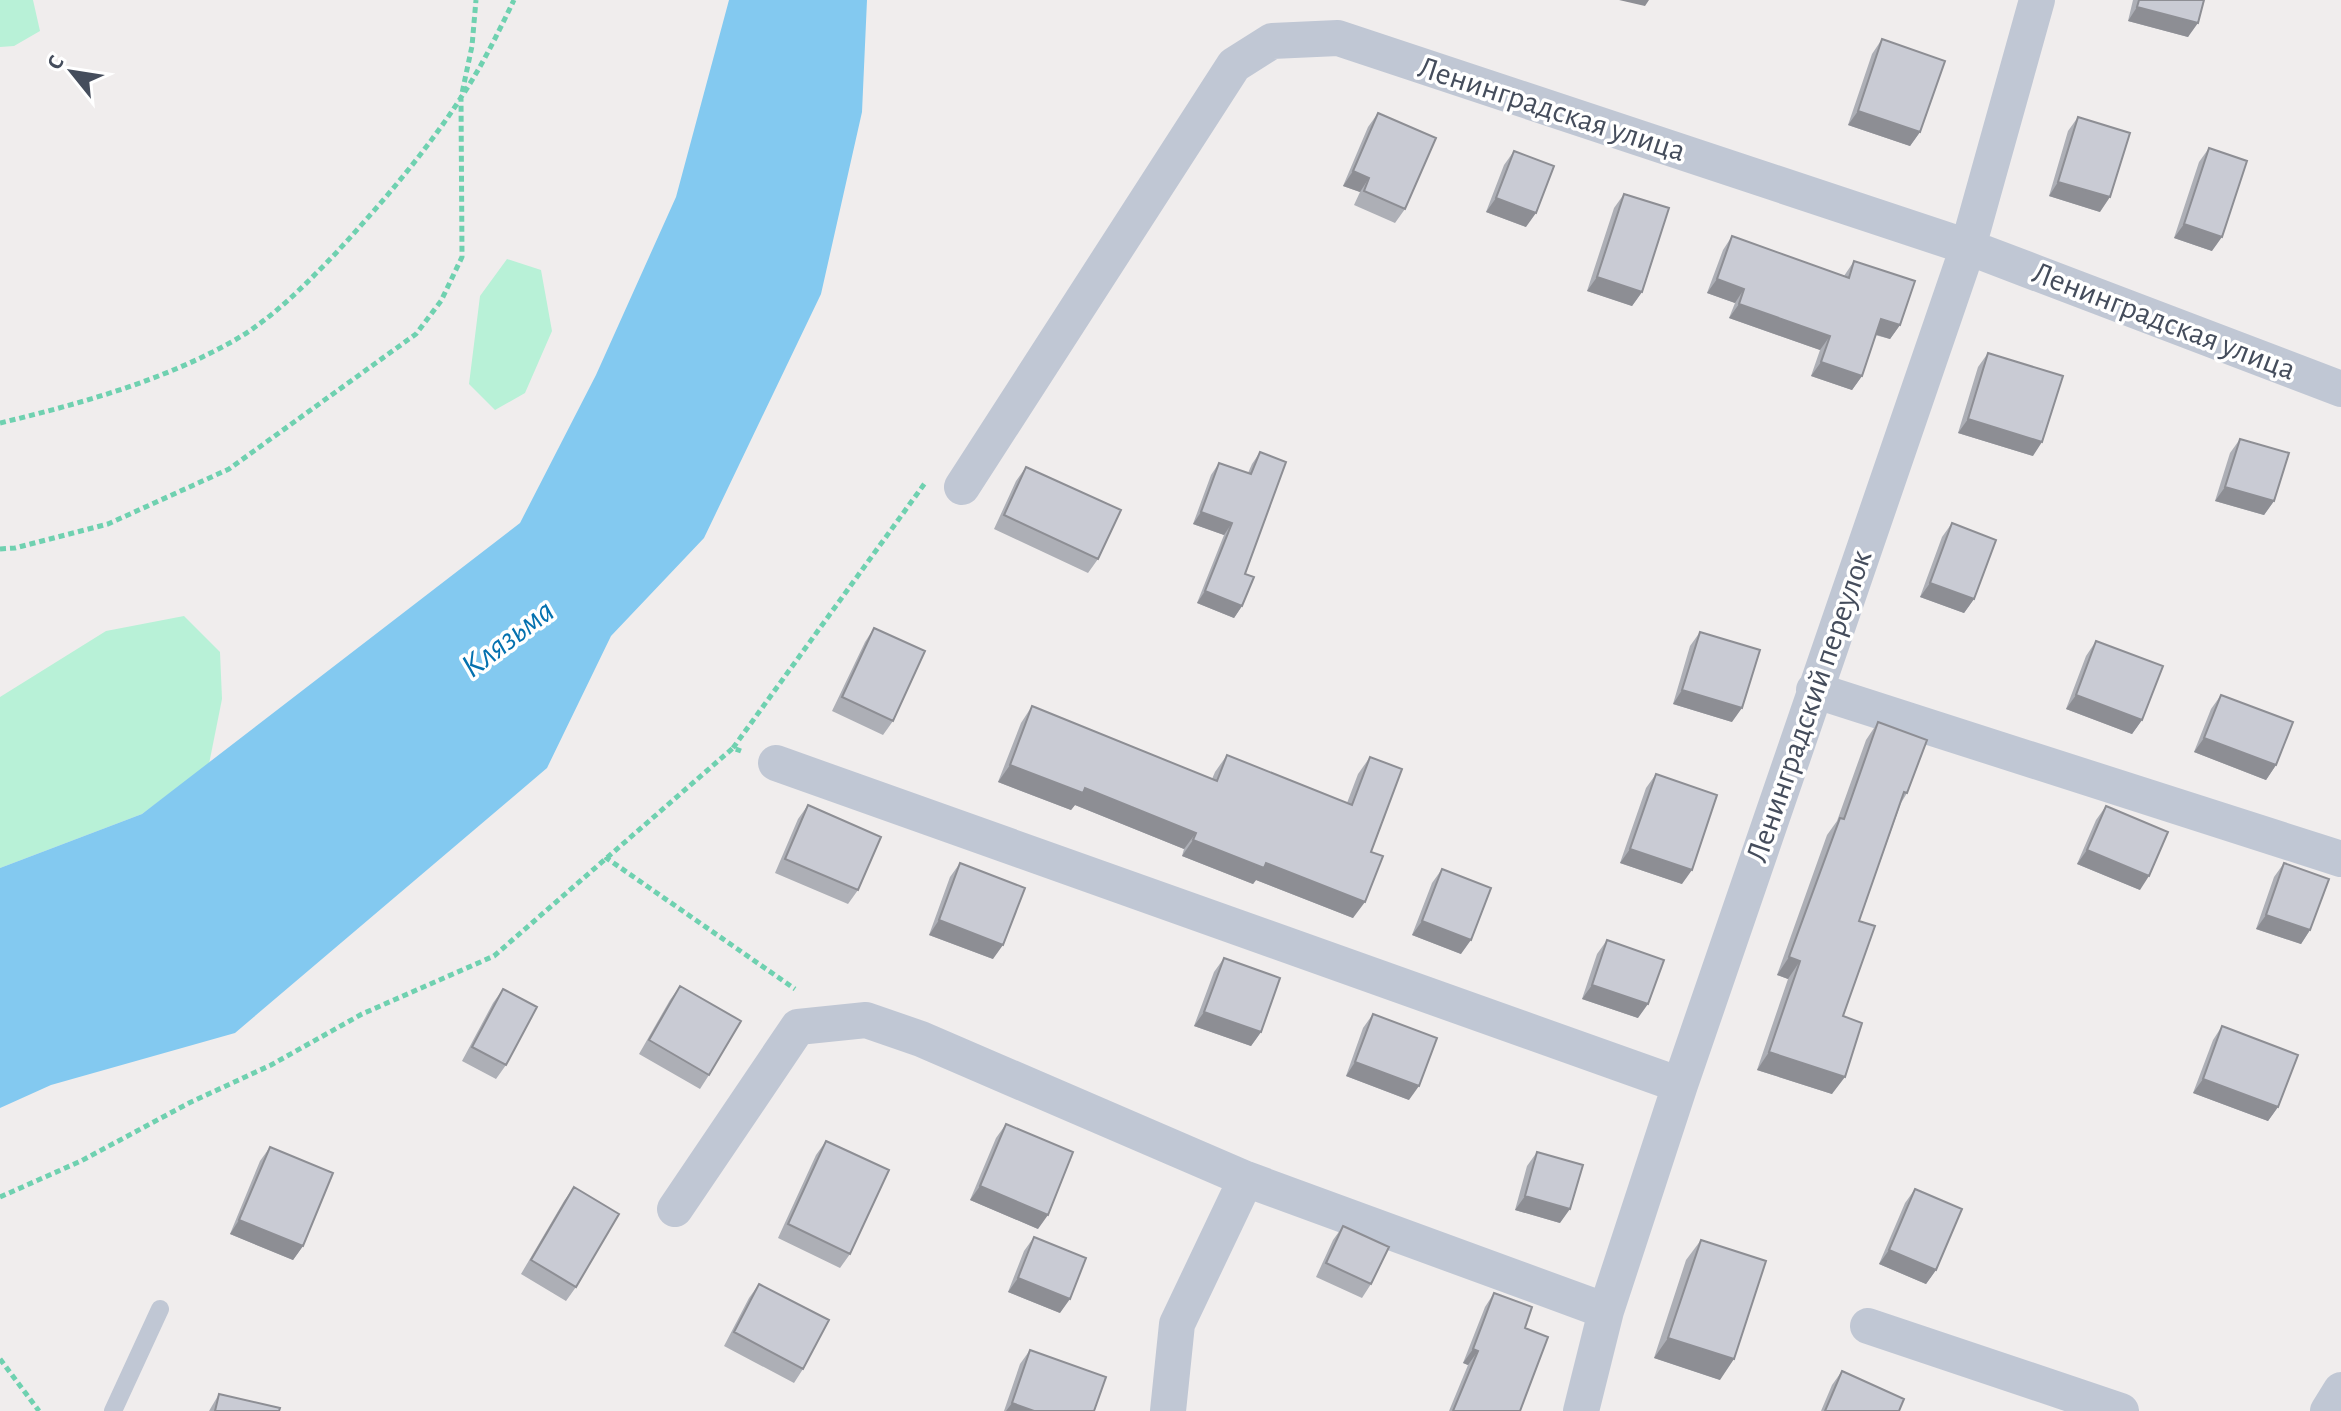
<svg xmlns="http://www.w3.org/2000/svg" width="2341" height="1411" font-family="'Alegreya Sans',sans-serif">
<style>
.green{fill:#b8f1d7}
.water{fill:#83c9f0}
.lines{fill:none;stroke-linecap:round;stroke-linejoin:round}
.path{stroke:#6fd1b0;stroke-width:5;stroke-dasharray:6 4;stroke-linecap:butt}
.lane{stroke:#c0c7d4;stroke-width:18}
.street{stroke:#c0c7d4;stroke-width:36}
.wall{fill:#adafb6}
.shaded-wall{fill:#8d8e94}
.building{fill:#c9cbd4;stroke:#8d8e94;stroke-width:2}
.labels{text-anchor:middle;dominant-baseline:central;stroke-width:7;stroke-linejoin:round;paint-order:stroke}
.street-label{font-size:32px;fill:#454d5c;stroke:#fff}
.water-label{font-size:34px;font-style:italic;fill:#0471af;stroke:#fff}
</style>
<rect width="100%" height="100%" fill="#f0eded"/>
<path class="green" d="M0 0H33L40 31 14 46 0 47Z
M507 259 541 270 552 331 525 393 495 410 469 384 480 296Z
M184 616 220 652 222 699 209 764 142 814 0 868V697L106 631Z"/>
<path class="water" d="M729 0H867L862 112 821 294 704 538 611 636 547 768 235 1033 51 1085 0 1108V868L142 814 520 523 596 375 676 197Z"/>
<g class="lines">
<path class="path" d="M0 423C79 404 163 381 235 340 273 318 306 284 336 253 381 204 426 152 462 96 482 66 498 33 514 0
M0 549 15 548 108 524 229 469 416 334 441 301 462 257 461 98 472 46 476 0
M733 748 925 483
M605 857 795 989
M0 1197 81 1161 189 1103 271 1065 362 1014 494 956 733 748 741 751
M0 1359 39 1411"/>
<path class="lane" d="M113 1411 160 1309"/>
<path class="street" d="M962 487 1234 65 1272 41 1338 38 1968 247 2341 389
M1814 690 2341 859
M776 763 1680 1085
M675 1209 798 1027 866 1020 921 1039 1246 1179 1606 1311
M1868 1326 2121 1411
M1168 1411 1177 1324 1246 1179
M1581 1411 1606 1311 1680 1085 1968 247 2037 0
M2328 1411 2341 1390"/>
</g>
<path class="wall" d="M2133 0H2204L2188 37 2128 21Z
M1882 39 1920 132 1910 146 1848 125 1872 54Z
M1378 113 1405 209 1395 223 1354 205 1360 192 1343 186 1368 127Z
M2078 117 2100 212 2049 196 2068 131Z
M2209 148 2212 251 2174 238 2199 162Z
M1514 151 1526 227 1486 212 1504 165Z
M1624 194 1642 292 1632 306 1587 291 1614 208Z
M1732 236 1844 276 1854 261 1900 325 1890 339 1875 335 1862 376 1852 390 1811 376 1820 350 1729 318 1735 303 1707 293 1723 250Z
M1988 353 2033 456 1958 433 1978 367Z
M2240 439 2274 501 2264 515 2215 501 2230 453Z
M1260 452 1242 606 1234 618 1197 603 1224 535 1193 524 1211 475 1219 463 1248 473 1252 464Z
M1026 467 1098 559 1088 573 994 529 1016 481Z
M1952 523 1974 599 1964 613 1920 597 1942 537Z
M874 628 893 721 883 735 832 711 865 642Z
M1700 632 1732 722 1673 704 1690 646Z
M2096 641 2142 720 2132 734 2066 709 2086 656Z
M2221 695 2276 765 2266 780 2194 752 2211 709Z
M1032 706 1212 779 1215 772 1227 755 1347 803 1358 774 1370 757 1371 852 1353 918 1256 880 1253 884 1182 856 1184 849 1075 805 1071 810 998 782 1021 723Z
M1878 722 1907 793 1901 803 1859 921 1843 1016 1832 1094 1757 1070 1788 979 1777 975 1827 835 1837 821 1866 740Z
M1656 774 1682 884 1620 863 1646 788Z
M808 805 858 890 848 904 775 873 798 819Z
M2106 806 2140 890 2077 864 2096 820Z
M960 863 993 959 929 935 950 877Z
M2284 863 2310 930 2301 944 2256 929 2274 877Z
M1442 869 1461 954 1412 935 1432 883Z
M1607 940 1638 1018 1582 999 1597 954Z
M1224 958 1261 1032 1251 1046 1194 1026 1214 972Z
M680 986 709 1075 700 1089 639 1054 670 1000Z
M503 989 506 1065 496 1079 462 1061 493 1003Z
M1373 1014 1409 1100 1346 1076 1363 1028Z
M2222 1026 2278 1107 2268 1121 2193 1093 2213 1040Z
M1006 1124 1038 1229 970 1200 996 1138Z
M826 1141 850 1254 840 1268 778 1238 816 1155Z
M270 1147 303 1246 293 1260 230 1234 260 1161Z
M1537 1152 1560 1223 1515 1210 1527 1166Z
M574 1187 576 1287 566 1301 521 1274 564 1201Z
M1915 1189 1936 1270 1926 1284 1879 1264 1905 1203Z
M1343 1226 1371 1284 1362 1298 1316 1277 1333 1240Z
M1034 1237 1060 1313 1008 1292 1024 1251Z
M1701 1240 1720 1380 1654 1358 1686 1260Z
M759 1284 803 1369 794 1383 724 1346 749 1298Z
M1494 1293 1525 1328 1520 1411H1449L1468 1365 1463 1363 1485 1307Z
M1030 1350 1094 1411H1004L1020 1364Z
M1842 1371 1899 1411H1821L1832 1385Z
M219 1394 279 1411H209Z"/>
<path class="shaded-wall" d="M1619 0H1649L1645 6Z
M2137 7 2198 23 2188 37 2128 21Z
M1858 111 1920 132 1910 146 1848 125Z
M1353 171 1369 178 1360 192 1343 186Z
M2058 182 2110 197 2100 212 2049 196Z
M1496 198 1536 213 1526 227 1486 212Z
M2184 224 2222 237 2212 251 2174 238Z
M1597 277 1642 292 1632 306 1587 291Z
M1717 279 1744 289 1735 303 1707 293Z
M1739 304 1830 336 1820 350 1729 318Z
M1881 319 1900 325 1890 339 1871 333Z
M1821 362 1862 376 1852 390 1811 376Z
M1968 419 2042 442 2033 456 1958 433Z
M2225 487 2274 501 2264 515 2215 501Z
M1201 512 1232 523 1224 535 1193 524Z
M1930 583 1974 599 1964 613 1920 597Z
M1205 591 1242 606 1234 618 1197 603Z
M1682 690 1742 708 1732 722 1673 704Z
M2076 695 2142 720 2132 734 2066 709Z
M2204 738 2276 765 2266 780 2194 752Z
M1010 765 1085 788 1196 833 1184 849 1075 805 1071 810 998 782Z
M1193 840 1266 863 1365 902 1353 918 1256 880 1253 884 1182 856Z
M1630 849 1692 870 1682 884 1620 863Z
M2087 850 2149 876 2140 890 2077 864Z
M2266 915 2310 930 2301 944 2256 929Z
M939 920 1003 945 993 959 929 935Z
M1422 921 1471 940 1461 954 1412 935Z
M1789 957 1800 961 1788 979 1777 975Z
M1592 985 1648 1004 1638 1018 1582 999Z
M1204 1012 1261 1032 1251 1046 1194 1026Z
M1769 1052 1845 1077 1832 1094 1757 1070Z
M1355 1062 1419 1086 1409 1100 1346 1076Z
M2203 1079 2278 1107 2268 1121 2193 1093Z
M980 1186 1048 1215 1038 1229 970 1200Z
M1525 1196 1570 1209 1560 1223 1515 1210Z
M239 1220 303 1246 293 1260 230 1234Z
M1889 1250 1936 1270 1926 1284 1879 1264Z
M1018 1278 1070 1299 1060 1313 1008 1292Z
M1668 1338 1734 1359 1720 1380 1654 1358Z
M1473 1349 1478 1351 1468 1365 1463 1363Z
M1012 1403 1034 1411H1006Z"/>
<path class="building" d="M2139 0H2204L2198 23 2137 7Z
M1882 39 1945 61 1920 132 1858 111Z
M1378 113 1436 138 1405 209 1364 191 1369 178 1353 171Z
M2078 117 2130 133 2110 197 2058 182Z
M2209 148 2247 161 2222 237 2184 224Z
M1514 151 1554 166 1536 213 1496 198Z
M1624 194 1669 208 1642 292 1597 277Z
M1732 236 1849 278 1854 261 1915 281 1900 325 1881 319 1862 376 1821 362 1830 336 1739 304 1744 289 1717 279Z
M1988 353 2063 376 2042 442 1968 419Z
M2240 439 2289 453 2274 501 2225 487Z
M1260 452 1286 462 1245 574 1254 577 1242 606 1205 591 1232 523 1201 512 1219 463 1251 474Z
M1026 467 1121 510 1098 559 1004 515Z
M1952 523 1996 540 1974 599 1930 583Z
M874 628 925 651 893 721 842 697Z
M1700 632 1760 650 1742 708 1682 690Z
M2096 641 2163 666 2142 720 2076 695Z
M2221 695 2293 722 2276 765 2204 738Z
M1032 706 1217 781 1227 755 1352 805 1370 757 1402 769 1371 852 1383 856 1365 902 1266 863 1264 868 1193 840 1196 833 1085 788 1083 793 1010 765Z
M1878 722 1927 740 1907 793 1904 792 1859 921 1875 926 1843 1016 1862 1023 1845 1077 1769 1052 1800 961 1789 957 1840 818 1844 819Z
M1656 774 1717 795 1692 870 1630 849Z
M808 805 881 837 858 890 785 859Z
M2106 806 2168 832 2149 876 2087 850Z
M960 863 1025 888 1003 945 939 920Z
M2284 863 2329 879 2310 930 2266 915Z
M1442 869 1491 888 1471 940 1422 921Z
M1607 940 1664 960 1648 1004 1592 985Z
M1224 958 1280 978 1261 1032 1204 1012Z
M680 986 741 1021 709 1075 649 1040Z
M503 989 537 1007 506 1065 472 1047Z
M1373 1014 1437 1038 1419 1086 1355 1062Z
M2222 1026 2298 1055 2278 1107 2203 1079Z
M1006 1124 1073 1152 1048 1215 980 1186Z
M826 1141 889 1170 850 1254 788 1224Z
M270 1147 333 1173 303 1246 239 1220Z
M1537 1152 1583 1165 1570 1209 1525 1196Z
M574 1187 619 1214 576 1287 531 1260Z
M1915 1189 1962 1209 1936 1270 1889 1250Z
M1343 1226 1389 1247 1371 1284 1326 1263Z
M1034 1237 1086 1258 1070 1299 1018 1278Z
M1701 1240 1766 1261 1734 1359 1668 1338Z
M759 1284 829 1320 803 1369 734 1332Z
M1494 1293 1532 1307 1525 1328 1548 1337 1520 1411H1453L1478 1351 1473 1349Z
M1030 1350 1106 1377 1094 1411H1034L1012 1403Z
M1842 1371 1904 1399 1899 1411H1825Z
M219 1394 280 1408 279 1411H215Z"/>
<g class="labels">
<g class="street-label">
<text transform="translate(1552 109) rotate(18)">Ленинградская улица</text>
<text transform="translate(2164 321) rotate(21)">Ленинградская улица</text>
<text transform="translate(1809 706) rotate(-71)">Ленинградский переулок</text>
</g>
<g class="water-label">
<text transform="translate(508 639) rotate(-37)">Клязьма</text>
</g>
</g>
<g transform="translate(72 72) rotate(300)" stroke="#ffffff" stroke-width="6" paint-order="stroke">
<path d="M0-6L14 30L0 20L-14 30Z" fill="#454d5c"/>
<text y="-12" font-size="22" font-weight="bold" text-anchor="middle" fill="#454d5c">С</text>
</g>
</svg>
